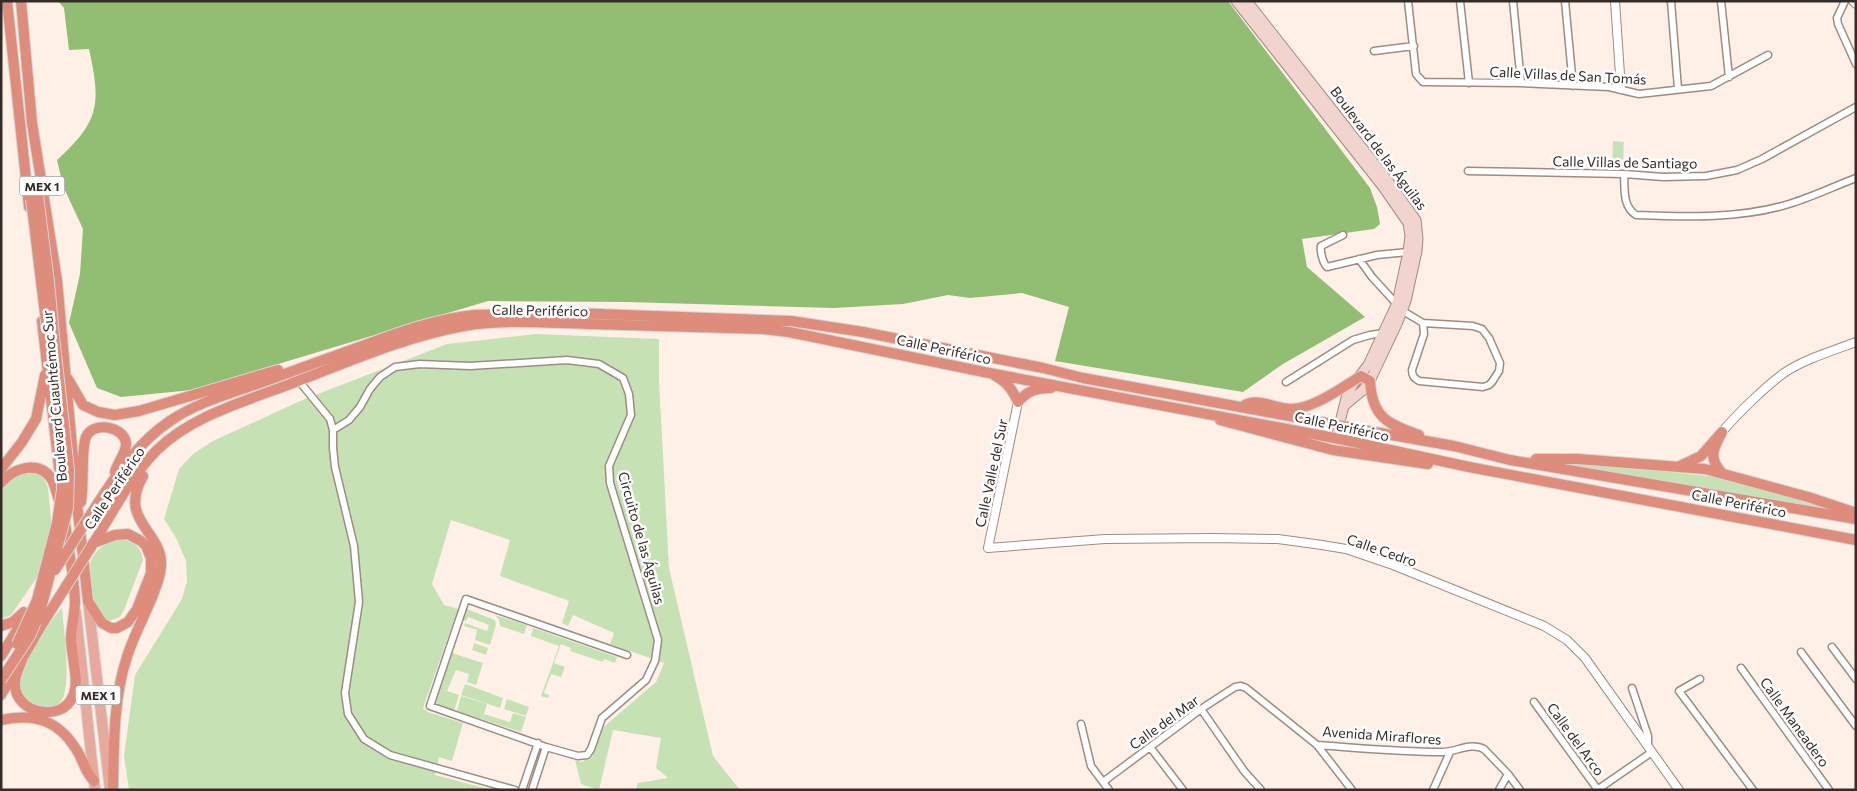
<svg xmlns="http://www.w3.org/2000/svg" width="1857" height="791" font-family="Commissioner,sans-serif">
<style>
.green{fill:#c6e2b5}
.forest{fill:#92be73}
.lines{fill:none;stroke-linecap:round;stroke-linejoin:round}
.minor-casing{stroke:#9e8c82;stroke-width:9}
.tertiary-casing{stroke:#9e8c82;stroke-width:10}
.secondary-casing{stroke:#9e8c82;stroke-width:11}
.primary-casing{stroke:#d6d5d4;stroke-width:12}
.trunk-casing{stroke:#d6d5d4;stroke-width:12}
.minor{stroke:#fff;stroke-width:6}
.tertiary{stroke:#fff;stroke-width:8}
.secondary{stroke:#f2d4ce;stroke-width:9}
.primary{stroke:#e6a99c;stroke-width:10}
.trunk{stroke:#de8c7b;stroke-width:10}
.trunk-bridge-casing{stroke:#d6d5d4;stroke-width:12;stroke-linecap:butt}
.trunk-bridge{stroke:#de8c7b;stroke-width:10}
.labels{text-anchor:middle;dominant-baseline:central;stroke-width:5;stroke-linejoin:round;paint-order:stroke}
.shield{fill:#fff;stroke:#706b68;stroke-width:1}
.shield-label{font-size:12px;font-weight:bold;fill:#332c28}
.street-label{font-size:14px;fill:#332c28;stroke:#fff}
</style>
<rect width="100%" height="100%" fill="#fff0e7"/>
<path class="green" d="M1613 141 1624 142 1623 166H1612Z
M536 334 659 339V380L669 568 713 756 740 790H636L638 783 668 778 656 768 661 738 613 730 599 790 581 784 575 760 581 762 592 757 600 730 656 682 664 663 610 644 614 633 573 615 568 626 562 623 569 601 500 576 510 540 451 520 432 584 444 605 458 609 423 708 428 712 463 723 452 761 439 757 435 775 492 790H129L124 756 135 675 182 599 187 581 186 561 176 538 164 519 179 469 193 454 213 441 300 401 447 344Z
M1550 463 1595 464 1716 477 1831 508 1846 514Z
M26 471 42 475 48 488 54 549 51 557 11 615 1 619V488L7 481Z
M116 539C131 540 141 545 143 560L124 610 120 617 109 621C104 619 98 613 96 608 94 602 89 569 90 565 92 553 105 542 116 539Z
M62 607C63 626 74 694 58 704 48 711 36 705 25 702 7 670 44 632 62 607Z
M467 609 495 620 496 625 490 645 475 640 477 630 464 626 465 623 487 631 489 625 468 617 466 621 463 620Z
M495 615 527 625 524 634 500 626 499 620Z
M533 628 617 657 615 663 604 659 603 662 570 651 571 648 561 644 554 663 565 667 561 677 551 674 544 693 549 695 548 698 541 696 559 646 531 636Z
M474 643 488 648 486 655 472 650Z
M452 653 483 663 476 685 467 682 469 674 456 670 447 691 459 695 454 711 434 704Z
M465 684 503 698 500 708 461 695Z
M461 696 487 704 484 714 510 722 513 713 526 717 521 732 457 711Z
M507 699 529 707 526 716 504 709Z"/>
<path class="forest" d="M58 1H1228L1370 188 1377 207 1380 224 1374 229 1302 239 1307 267 1365 317 1283 364 1243 392 1055 361 1069 307 1022 293 970 298 948 295 903 304 834 308 627 302 488 301 192 390 121 397 97 388 69 323 80 274 83 229 63 186 57 160C100 121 101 104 89 49L69 50 64 8Z"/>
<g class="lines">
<defs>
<path id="minor" d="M1408 1 1416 74 1423 82 1521 83 1609 87 1639 94 1711 86 1768 55
M1460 1 1469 83
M1513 1 1521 83
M1565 1 1573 86
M1671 1 1678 89
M1721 1 1729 77
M1845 1 1837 18 1838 24 1856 64
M1374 51 1414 46
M1468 171 1624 174 1663 177 1706 176 1737 170 1762 159 1856 107
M1624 174C1625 188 1622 206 1636 215 1687 217 1743 219 1792 203 1814 196 1835 186 1856 178
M1343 235 1321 246C1320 252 1323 263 1327 267L1377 255 1408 252
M1359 259 1372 277 1403 311 1423 323 1473 326 1482 329 1489 338 1500 363 1499 371 1492 382 1489 385 1483 387 1419 381C1414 378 1412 376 1412 370L1424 334 1423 323
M299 381 330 419 333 430V448L335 467 354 546 359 602 345 693 348 714 364 739 390 755 515 790
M1286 382 1353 340 1370 335 1384 333
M333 430 349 420 360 407 370 389 380 377 395 367 420 364 470 366 567 360 599 364 623 378 629 394 631 415 609 466 610 483 658 640 655 661 646 680 602 718 591 749 587 755 578 756 546 747 430 706 466 599 627 655
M1832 647 1856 679
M1801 652 1856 726
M1741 668 1829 790
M1700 679 1679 691 1753 790
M1632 688 1648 736V747
M1534 702 1598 790
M1201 709 1244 771 1261 790
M1081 724 1091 766 1109 790
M1317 745C1359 748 1400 752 1442 752 1456 752 1471 742 1484 749L1508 774 1520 790
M1150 747 1183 790
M1103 782 1201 709 1235 687 1241 686 1246 688 1317 745 1352 790
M522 790 538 743
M532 790 546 747
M1433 790 1450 752
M1499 790 1508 774
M1597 790 1652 752"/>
<path id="tertiary" d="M1615 1 1621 89
M1853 1 1856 4
M1018 402 988 548 1105 539 1213 538 1278 539 1322 545 1346 549 1393 565 1544 626 1567 640 1585 658 1679 790
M1722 432C1736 415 1766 386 1784 373 1805 359 1832 351 1856 342"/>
<path id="secondary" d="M1236 1 1383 187 1408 223 1410 236 1408 252 1397 303 1368 365 1354 383 1346 398 1333 450
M1247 1 1386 178 1416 220 1418 239 1417 251 1406 301 1397 324 1370 381 1362 391 1344 406"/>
<path id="primary" d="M88 601 110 790
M76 613 95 790"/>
<path id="trunk" d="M7 1 29 207
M21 1 32 123 57 280 78 513 88 601 102 623 111 628H117L128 622 137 609 151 573V558L146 546 141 541 128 534 115 535 93 543
M42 321 59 468
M994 375C1007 382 1012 389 1018 402 1027 391 1036 388 1051 388
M68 379 83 405 98 412 115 415 139 411 278 370
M1242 407C1255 396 1275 409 1291 409 1313 409 1343 387 1361 376L1370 381C1372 417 1387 424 1419 435
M1220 420 1333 450 1428 464
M1352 428 1454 446 1510 460 1856 519
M1349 441 1469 467 1856 540
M1536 459H1578L1705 469 1808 497 1856 513
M1680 466 1701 456 1722 432C1713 449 1708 458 1722 473
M1 469 22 442 36 419 45 375
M1 483C13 468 38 460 51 478 56 486 57 496 60 504
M81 502C84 486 81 448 86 437 94 420 124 427 126 443 127 452 117 463 115 472
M98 503C118 472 139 442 170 421 199 401 236 392 268 380 301 368 335 356 368 344 402 331 437 319 474 315L572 313 791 321 863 332 1043 368 1083 378 1327 423
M91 547C112 514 130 477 157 450 191 417 242 402 285 386 344 364 402 337 464 326 505 319 548 323 589 324 647 326 705 327 763 329L789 332 989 373 1324 436
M1 626 13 622 24 612
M1 656 27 614
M22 660C19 668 14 676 15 685 16 714 62 723 73 696 80 681 71 655 71 639 71 627 75 614 75 601 74 575 68 548 65 522
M1 695 44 621
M1 720C37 712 61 722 79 754 84 764 86 773 94 781
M113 790C114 746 113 699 127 657 135 630 158 593 161 567 164 531 117 522 143 476"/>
</defs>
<use href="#minor" class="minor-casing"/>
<use href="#tertiary" class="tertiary-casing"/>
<use href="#secondary" class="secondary-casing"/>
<use href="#primary" class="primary-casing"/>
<use href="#trunk" class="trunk-casing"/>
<use href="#minor" class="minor"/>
<use href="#tertiary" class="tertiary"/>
<use href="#secondary" class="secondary"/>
<use href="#primary" class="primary"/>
<use href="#trunk" class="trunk"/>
<defs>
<path id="trunk-bridge" d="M31 199 47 330
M1327 423 1352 428
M1324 436 1349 441
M55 570 98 503
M44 621 91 547
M17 644 37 600 57 523 62 489V458
M1 680 30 636 40 612 68 508 69 470 54 336 49 282 38 196"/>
</defs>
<use href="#trunk-bridge" class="trunk-bridge-casing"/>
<use href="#trunk-bridge" class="trunk-bridge"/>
</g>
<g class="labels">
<g class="shield">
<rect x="19.5" y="176.5" width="45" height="19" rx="4"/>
<rect x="75.5" y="685.5" width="45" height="19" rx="4"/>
</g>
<g class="shield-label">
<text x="42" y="186">MEX 1</text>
<text x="98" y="695">MEX 1</text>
</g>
<g class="street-label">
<text transform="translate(1568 75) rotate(3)">Calle Villas de San Tomás</text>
<text transform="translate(1379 148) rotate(53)">Boulevard de las Águilas</text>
<text transform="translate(1625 162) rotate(1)">Calle Villas de Santiago</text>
<text transform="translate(540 310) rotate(1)">Calle Periférico</text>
<text transform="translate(944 349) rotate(12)">Calle Periférico</text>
<text transform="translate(54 396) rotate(-95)">Boulevard Cuauhtémoc Sur</text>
<text transform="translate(1342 426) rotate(12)">Calle Periférico</text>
<text transform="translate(991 473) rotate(-78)">Calle Valle del Sur</text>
<text transform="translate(114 488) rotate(-56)">Calle Periférico</text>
<text transform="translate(1739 503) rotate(11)">Calle Periférico</text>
<text transform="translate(642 538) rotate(74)">Circuito de las Águilas</text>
<text transform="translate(1382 550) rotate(19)">Calle Cedro</text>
<text transform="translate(1164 722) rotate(-36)">Calle del Mar</text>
<text transform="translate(1795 722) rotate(54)">Calle Maneadero</text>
<text transform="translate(1382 735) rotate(4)">Avenida Miraflores</text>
<text transform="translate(1576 739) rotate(54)">Calle del Arco</text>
</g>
</g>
<rect width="1857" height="791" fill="none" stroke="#332c28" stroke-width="5"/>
</svg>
